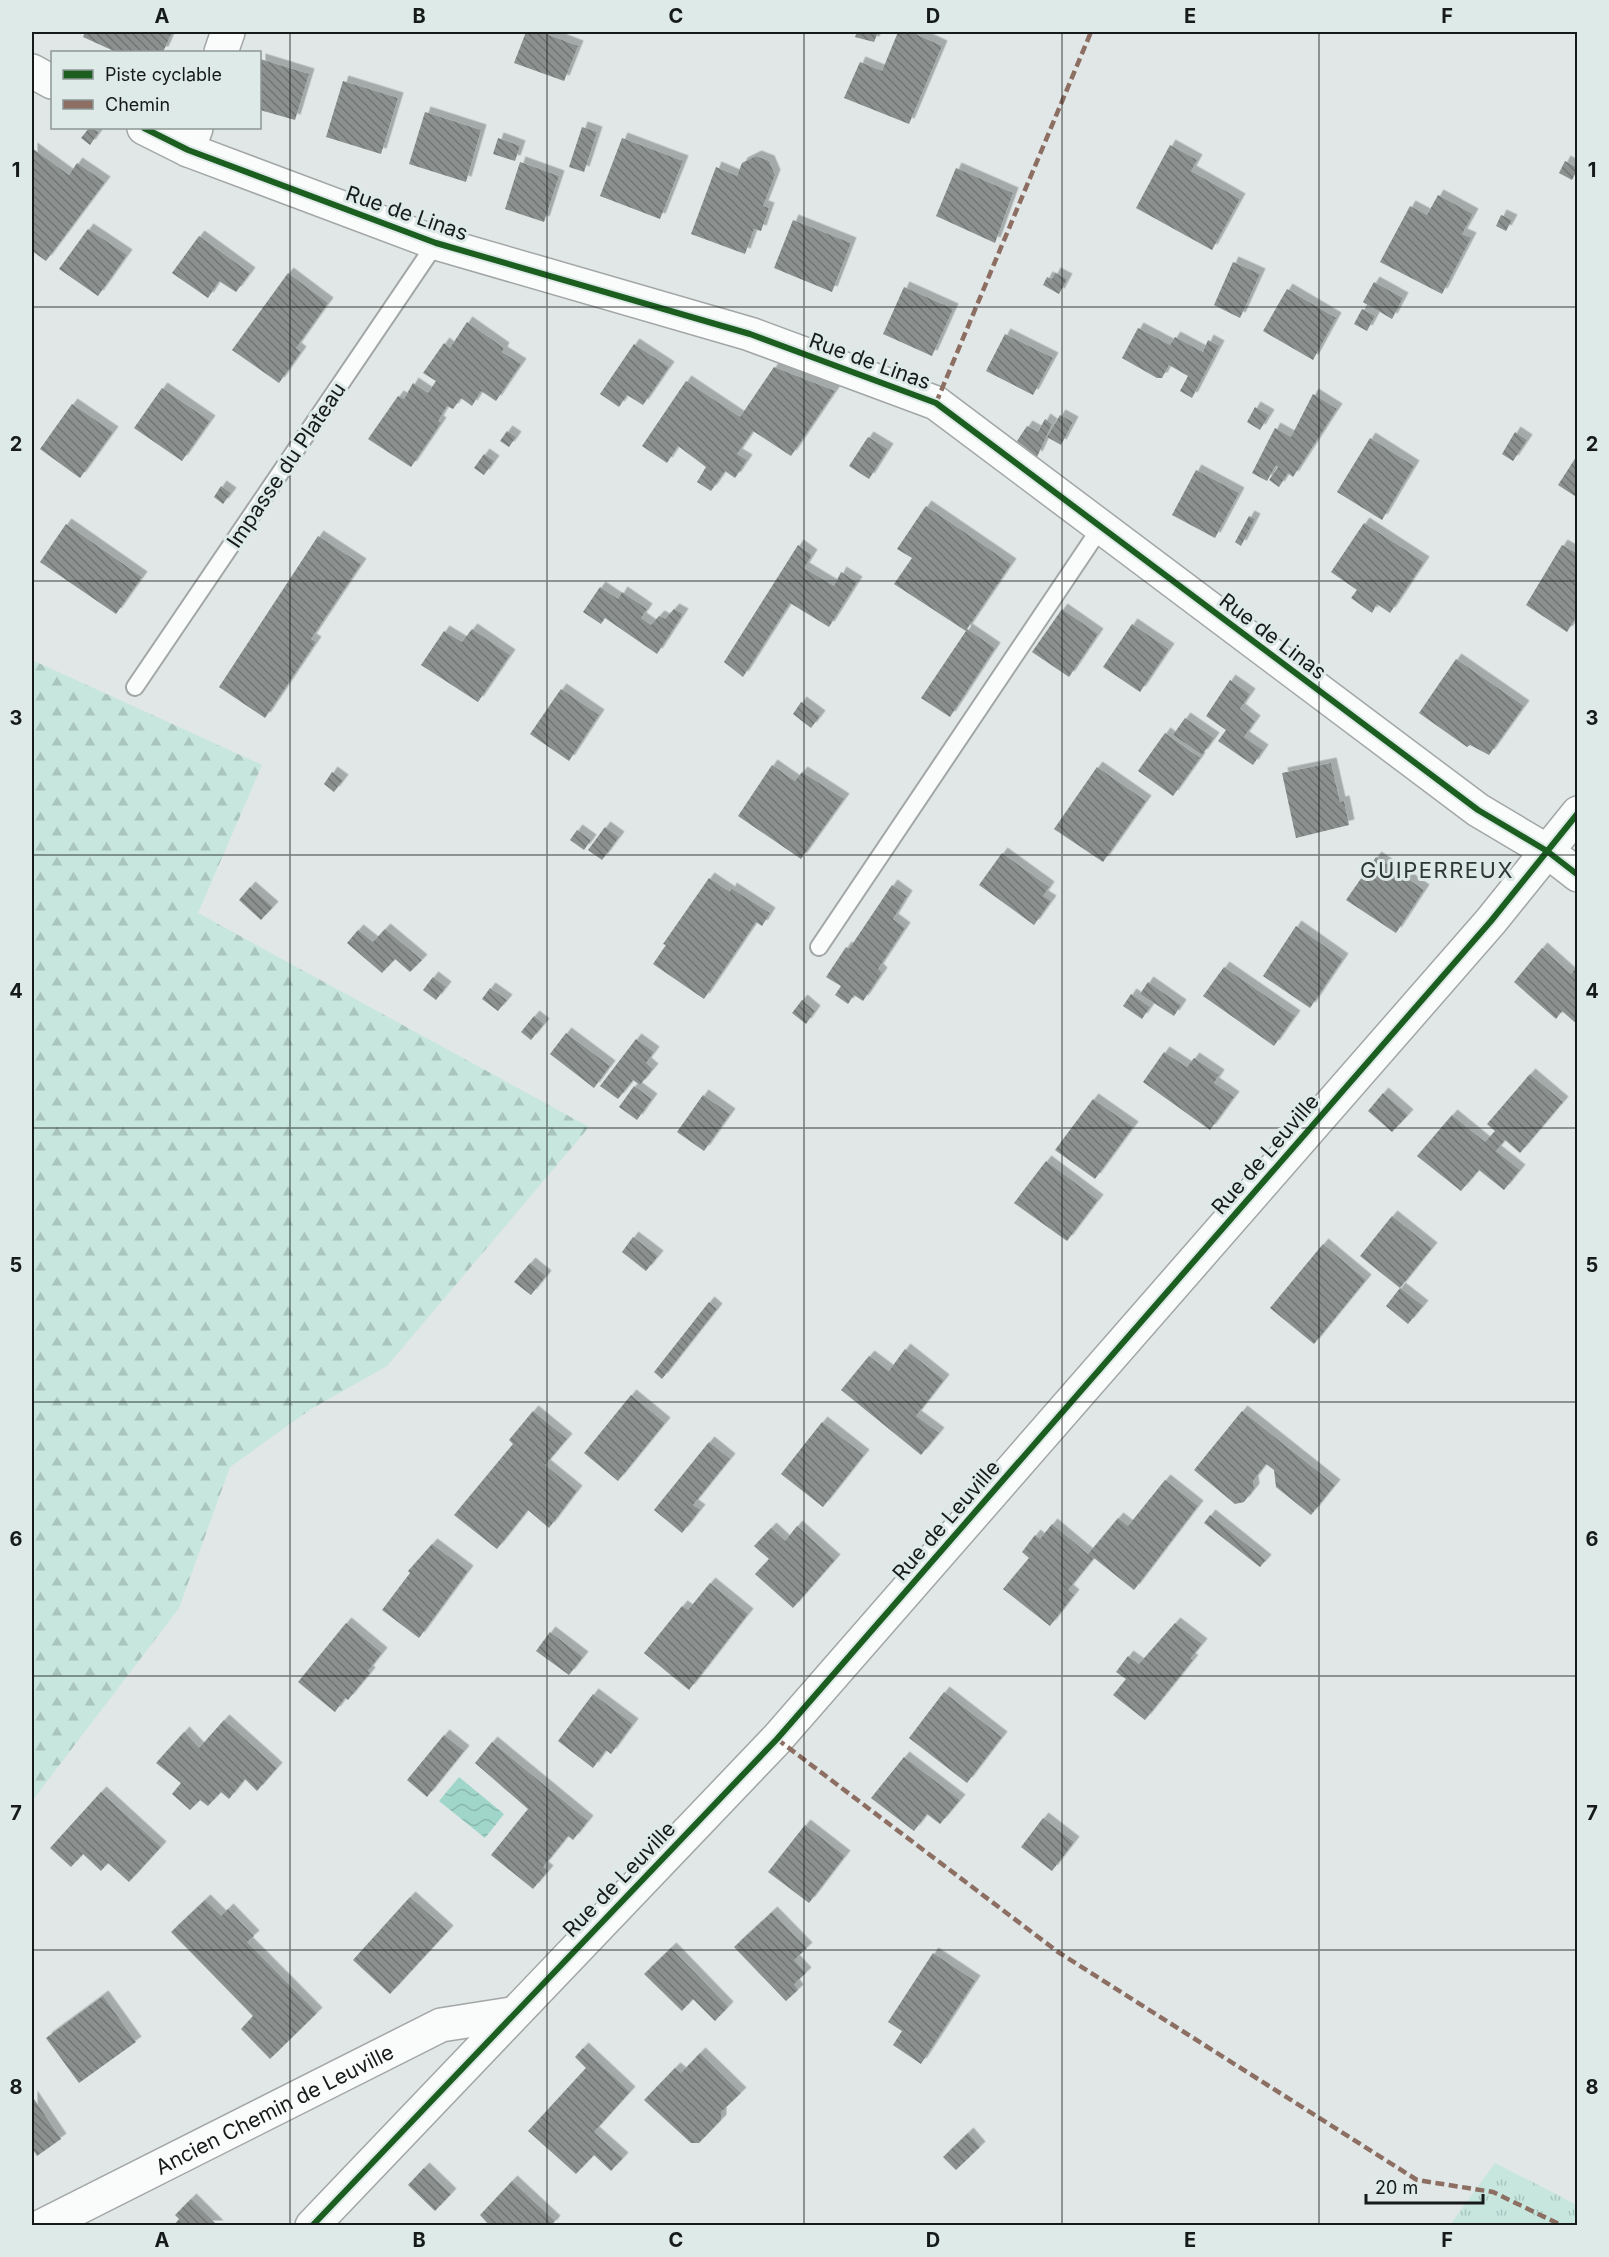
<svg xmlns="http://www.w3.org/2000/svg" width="1609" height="2257" font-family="Inter,sans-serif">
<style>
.grass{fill:url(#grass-tufts)}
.forest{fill:url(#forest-firs)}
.water{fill:url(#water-waves)}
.building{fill:url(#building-back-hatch);filter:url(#shadow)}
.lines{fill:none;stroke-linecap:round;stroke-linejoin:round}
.lane-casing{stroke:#a2a7a6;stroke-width:20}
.street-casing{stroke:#a2a7a6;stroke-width:36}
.secondary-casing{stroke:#a2a7a6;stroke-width:36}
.lane{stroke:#fafbfb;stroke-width:16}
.street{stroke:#fafbfb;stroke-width:33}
.secondary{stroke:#fafbfb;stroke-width:33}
.quiet{stroke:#8d6e63;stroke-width:4.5;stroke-dasharray:9 4.5;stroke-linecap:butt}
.cycleway-casing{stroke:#ddeae7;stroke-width:10}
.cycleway{stroke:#1b5e20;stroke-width:6}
.grid{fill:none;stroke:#161a19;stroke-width:1.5;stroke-opacity:0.55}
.labels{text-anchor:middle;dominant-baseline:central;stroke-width:6;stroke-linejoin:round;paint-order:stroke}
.street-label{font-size:21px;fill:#161a19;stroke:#ddeae7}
.neighbourhood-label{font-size:22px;letter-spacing:1.5px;fill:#2d3734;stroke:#ddeae7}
.neatline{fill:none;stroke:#161a19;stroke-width:2}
.grid-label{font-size:20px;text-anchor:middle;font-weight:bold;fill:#161a19}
</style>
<defs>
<pattern id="grass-tufts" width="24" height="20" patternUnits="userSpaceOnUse" patternTransform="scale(1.5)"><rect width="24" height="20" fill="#c6e6de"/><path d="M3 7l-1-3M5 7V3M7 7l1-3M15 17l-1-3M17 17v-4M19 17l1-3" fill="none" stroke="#a9c5be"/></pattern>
<pattern id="forest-firs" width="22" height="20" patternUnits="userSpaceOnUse" patternTransform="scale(1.5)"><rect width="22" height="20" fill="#c6e6de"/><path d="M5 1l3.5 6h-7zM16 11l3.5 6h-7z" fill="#a9c5be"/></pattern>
<pattern id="water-waves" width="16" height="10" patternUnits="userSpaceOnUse" patternTransform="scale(1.5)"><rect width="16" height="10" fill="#a0d6ca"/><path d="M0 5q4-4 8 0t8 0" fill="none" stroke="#89b7ad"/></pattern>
<pattern id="building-back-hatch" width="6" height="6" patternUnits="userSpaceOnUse" patternTransform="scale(1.5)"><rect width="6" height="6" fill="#8c9190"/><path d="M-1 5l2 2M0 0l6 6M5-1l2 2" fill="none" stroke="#717675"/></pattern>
<filter id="shadow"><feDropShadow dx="5.5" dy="-5.5" stdDeviation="0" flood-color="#0004"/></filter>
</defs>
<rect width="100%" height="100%" fill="#e0e7e6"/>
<path class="grass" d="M1495 2163 1577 2205V2225H1450Z"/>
<path class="forest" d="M32 660 262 765 198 913 589 1127 387 1366 311 1409 230 1467 179 1608 32 1801Z"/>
<path class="water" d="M459 1777 504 1814 485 1838 439 1801Z"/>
<path class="building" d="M85 32H172L163 52H116L83 37Z
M526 32H541L578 46 564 81 514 63Z
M857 32H878L874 42 855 37Z
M898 32H911L942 46 909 124 844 98 860 62 882 71Z
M260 59 309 74 295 120 260 110Z
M343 81 398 98 381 154 326 137Z
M425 112 481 130 466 182 409 164Z
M582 127 597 132 584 172 569 167Z
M89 128 99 132 90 145 81 138Z
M498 138 520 146 515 161 493 154Z
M622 138 683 161 660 219 600 196Z
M1170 145 1197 160 1191 171 1240 199 1212 250 1136 208Z
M32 148 69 175 77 163 105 182 46 261 32 251Z
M756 156 769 161 775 175 763 206 769 208 761 231 754 229 745 254 691 234 716 167 737 176 742 163Z
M1565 161 1578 168 1572 180 1559 173Z
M520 162 559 176 544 222 505 209Z
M956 168 1013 193 995 243 936 216Z
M1438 195 1473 214 1462 234 1471 238 1442 294 1380 262 1410 206 1427 215Z
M1501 215 1512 220 1506 231 1496 226Z
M793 220 851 243 832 292 774 268Z
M88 229 127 255 98 296 59 269Z
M199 236 250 273 236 292 219 281 208 298 172 273Z
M1233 262 1260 274 1240 318 1214 305Z
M288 273 328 303 296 348 301 352 279 383 232 350Z
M1055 273 1067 279 1059 294 1043 285 1047 277 1052 279Z
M1374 282 1403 298 1392 319 1363 302Z
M904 287 953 309 932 356 883 334Z
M1287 289 1336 318 1313 360 1263 331Z
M1362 309 1375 316 1367 331 1354 324Z
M467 322 504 348 502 352 521 364 496 401 481 391 472 406 461 398 453 409 447 406 438 421 441 423 411 467 368 439 398 396 404 399 413 383 428 393 436 381 423 373 444 343 450 348Z
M1138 328 1170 345 1175 337 1203 352 1208 340 1219 346 1192 398 1180 391 1188 376 1169 365 1162 378H1157L1122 358Z
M1005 334 1053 358 1033 395 986 371Z
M634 344 669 367 643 405 627 395 619 407 600 394Z
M774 367 835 391 791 456 753 431 737 454 747 460 735 478 725 471 711 491 697 482 706 467 678 446 667 463 642 446 686 381 740 417Z
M162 388 210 421 182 461 134 428Z
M1313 394 1337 409 1293 477 1288 473 1279 487 1269 480 1278 467 1276 465 1267 481 1252 473 1275 428 1291 437Z
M72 404 113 432 80 478 40 449Z
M1255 407 1269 415 1260 430 1247 422Z
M1060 415 1073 422 1061 445 1047 437Z
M1045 419 1052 424 1037 457 1017 441 1027 426 1038 432Z
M507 431 516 437 509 447 500 441Z
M1515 432 1527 440 1513 461 1502 454Z
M868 437 888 449 869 479 849 466Z
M1370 438 1414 466 1382 520 1337 492Z
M484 454 494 461 484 475 474 468Z
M1578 454V498L1558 485Z
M1196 470 1239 493 1215 538 1172 515Z
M221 486 231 493 223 504 214 497Z
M926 506 1011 564 967 629 995 648 950 717 921 698 966 631 894 584 912 558 897 549Z
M1249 516 1255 519 1241 546 1235 542Z
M1364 523 1424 562 1390 613 1377 604 1372 613 1351 598 1357 590 1331 572Z
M66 524 142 577 116 614 40 562Z
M318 536 361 564 311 639 316 642 265 718 219 687Z
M798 545 812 555 804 568 834 586 841 572 857 582 829 627 790 603 743 677 724 662Z
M1562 545 1578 554V614L1567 632 1526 605Z
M600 587 618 599 622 592 647 609 641 618 651 625 659 616 665 619 674 609 683 614 657 654 605 618 601 624 583 612Z
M1062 609 1098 634 1069 677 1032 652Z
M1132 624 1169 649 1140 692 1103 667Z
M472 629 510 655 478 702 421 665 444 631 462 642Z
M1456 659 1524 706 1489 755 1470 745 1467 747 1419 713Z
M1230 680 1250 694 1240 709 1255 721 1244 737 1263 750 1253 765 1218 741 1226 730 1206 716Z
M561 689 599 715 569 761 530 734Z
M801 702 820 716 811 728 793 714Z
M1185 718 1214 738 1202 755 1173 735Z
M1165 733 1200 758 1173 796 1138 771Z
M1331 763 1340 802 1344 801 1349 825 1296 838 1282 773Z
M772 765 795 781 802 772 844 799 801 859 738 816Z
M1097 767 1146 801 1103 862 1054 829Z
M332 772 343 780 334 792 324 784Z
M605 827 619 837 602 860 588 850Z
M577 830 591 840 584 850 570 840Z
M1002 853 1049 887 1043 896 1051 901 1034 925 979 885Z
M1376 857 1424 890 1396 933 1346 900Z
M709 878 730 892 731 888 770 913 762 926 756 922 704 999 653 964 666 945 663 944Z
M892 885 907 896 893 919 905 928 878 969 882 973 863 1001 854 995 848 1004 835 995 841 986 826 977 846 947 849 949Z
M250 887 273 907 261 920 239 900Z
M1296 926 1343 959 1310 1008 1263 976Z
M385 929 422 960 410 972 395 959 382 973 347 943 358 930 373 942Z
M1542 948 1571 974 1574 970 1578 973V1025L1562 1011 1556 1019 1514 982Z
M1224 967 1295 1016 1274 1046 1203 996Z
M433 977 446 987 436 1000 423 990Z
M1148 982 1181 1005 1174 1016 1140 994Z
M490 988 507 1000 498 1011 482 999Z
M1131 994 1150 1007 1142 1019 1123 1006Z
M802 1000 815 1011 806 1024 792 1013Z
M534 1016 544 1024 531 1040 521 1032Z
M566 1033 610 1066 594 1088 550 1054Z
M636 1039 654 1052 646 1063 653 1069 640 1085 633 1080 618 1099 600 1086Z
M1164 1052 1187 1067 1194 1058 1219 1075 1214 1083 1234 1097 1210 1130 1143 1082Z
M1530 1074 1563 1102 1520 1153 1505 1140 1496 1151 1520 1170 1504 1190 1479 1170 1461 1191 1417 1156 1452 1115 1485 1142 1495 1131 1487 1124Z
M634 1086 652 1099 637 1120 619 1107Z
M1383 1093 1408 1115 1392 1132 1368 1111Z
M703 1095 730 1114 704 1151 677 1132Z
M1093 1099 1133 1127 1095 1179 1055 1150Z
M1046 1161 1098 1200 1067 1241 1014 1203Z
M1392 1216 1432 1248 1400 1288 1360 1256Z
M633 1237 658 1256 646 1271 622 1252Z
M1323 1244 1366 1280 1314 1344 1270 1308Z
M530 1263 546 1276 531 1295 514 1282Z
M1400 1288 1423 1306 1408 1324 1386 1306Z
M709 1302 717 1309 662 1379 654 1372Z
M905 1349 944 1380 916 1416 939 1433 921 1455 841 1390 869 1356 889 1371Z
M631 1395 665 1423 618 1481 584 1453Z
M533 1411 567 1439 545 1465 577 1491 549 1528 528 1510 497 1549 454 1515 513 1444 509 1440Z
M1242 1411 1335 1485 1311 1515 1276 1487 1274 1470 1266 1464 1253 1481 1254 1489 1244 1502 1235 1504 1194 1470Z
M822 1422 864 1455 823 1507 781 1474Z
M709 1442 730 1459 693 1505 700 1510 682 1533 654 1510Z
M1165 1480 1198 1506 1134 1590 1094 1558 1068 1590 1074 1595 1050 1626 1003 1589 1029 1558 1022 1552 1035 1535 1040 1539 1052 1524 1088 1554 1118 1518 1128 1526Z
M1210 1515 1266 1560 1260 1567 1204 1523Z
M797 1526 835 1560 793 1608 755 1574 769 1559 754 1546 771 1528 785 1541Z
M432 1544 468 1571 419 1638 382 1610 410 1573 408 1571Z
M710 1583 748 1614 689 1690 644 1653 682 1606 688 1610Z
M346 1623 382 1653 368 1671 370 1673 348 1700 345 1698 335 1712 298 1682Z
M1175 1623 1202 1644 1190 1659 1193 1660 1145 1720 1113 1695 1126 1679 1116 1672 1128 1656 1139 1664Z
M550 1632 583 1657 569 1675 536 1651Z
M944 1692 1002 1737 967 1783 909 1738Z
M593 1694 633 1724 611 1754 606 1750 593 1768 558 1741Z
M224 1720 277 1768 257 1791 245 1779 229 1799 221 1792 208 1806 200 1800 190 1810 172 1794 181 1783 156 1763 184 1732 199 1748Z
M444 1735 464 1751 427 1797 407 1780Z
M492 1742 588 1821 573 1840 568 1836 543 1867 548 1871 533 1889 491 1855 528 1809 475 1763Z
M904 1757 960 1800 940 1824 927 1814 914 1831 871 1798Z
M101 1792 161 1847 129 1882 108 1863 101 1871 83 1854 71 1867 50 1848Z
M1043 1818 1074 1842 1052 1871 1021 1847Z
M805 1825 845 1856 809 1903 768 1872Z
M410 1897 448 1931 390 1994 353 1960Z
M205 1900 221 1916 228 1909 254 1936 247 1942 317 2013 270 2059 241 2029 253 2016 171 1932Z
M772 1912 807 1948 794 1960 806 1973 794 1984 798 1990 786 2001 734 1947Z
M671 1948 728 2007 715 2021 693 1999 682 2011 644 1974Z
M933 1953 975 1981 921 2064 893 2045 902 2031 888 2022Z
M103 1996 136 2042 79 2083 46 2038Z
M583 2048 630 2092 594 2132 623 2158 611 2171 594 2155 576 2174 528 2131 586 2068 575 2057Z
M700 2053 741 2093 721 2112V2120L699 2143H691L644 2100 675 2068 681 2073Z
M32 2096 61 2139 37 2156 32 2148Z
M968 2133 980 2147 956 2170 943 2157Z
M424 2168 451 2194 435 2211 408 2185Z
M512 2181 555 2221 551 2226H490L480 2215Z
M191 2199 218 2226H173L179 2219 175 2215Z"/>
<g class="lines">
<defs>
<path id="lane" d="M135 687 436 243
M819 947 1101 527"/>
<g id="street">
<path d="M221 52 228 32"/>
<path d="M188 150 196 128"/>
<path id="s1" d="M42 2226 441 2025 511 2014"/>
</g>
<path id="secondary" d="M32 71 52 82
M144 128 188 150 436 243 750 334 936 403 1478 810 1547 851 1578 875
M312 2226 777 1739 1491 921 1578 813"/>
</defs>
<use href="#lane" class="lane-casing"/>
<use href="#street" class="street-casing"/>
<use href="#secondary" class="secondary-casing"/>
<use href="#lane" class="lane"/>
<use href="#street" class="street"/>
<use href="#secondary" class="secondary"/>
<path class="quiet" d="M936 403 1091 32
M777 1739 1058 1952 1417 2180 1493 2192 1563 2226"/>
<defs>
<path id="cycleway" d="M144 128 188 150 436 243 750 334 936 403 1478 810 1547 851 1578 875
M312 2226 777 1739 1491 921 1578 813"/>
</defs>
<use href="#cycleway" class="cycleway-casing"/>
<use href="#cycleway" class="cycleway"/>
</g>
<path class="grid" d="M290 32V2226M547 32V2226M804 32V2226M1062 32V2226M1319 32V2226M32 307H1578M32 581H1578M32 855H1578M32 1128H1578M32 1402H1578M32 1676H1578M32 1950H1578"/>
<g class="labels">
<g class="street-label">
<text transform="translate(407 213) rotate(19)">Rue de Linas</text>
<text transform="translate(870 361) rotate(20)">Rue de Linas</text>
<text transform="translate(286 465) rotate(-56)">Impasse du Plateau</text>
<text transform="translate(1273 636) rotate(37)">Rue de Linas</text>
<text transform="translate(1265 1154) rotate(-49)">Rue de Leuville</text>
<text transform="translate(946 1520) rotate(-49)">Rue de Leuville</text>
<text transform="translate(619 1879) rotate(-46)">Rue de Leuville</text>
<text stroke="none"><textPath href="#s1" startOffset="260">Ancien Chemin de Leuville</textPath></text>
</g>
<g class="neighbourhood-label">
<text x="1437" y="870">GUIPERREUX</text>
</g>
</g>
<rect width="1609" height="2257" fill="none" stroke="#ddeae7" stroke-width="66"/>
<rect x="51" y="51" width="210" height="78" fill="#ddeae7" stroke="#8d9795" stroke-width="1.5"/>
<rect x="63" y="70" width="30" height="9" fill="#1b5e20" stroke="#8d9795" stroke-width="1.5"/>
<text x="105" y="81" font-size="18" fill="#161a19">Piste cyclable</text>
<rect x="63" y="100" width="30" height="9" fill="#8d6e63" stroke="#8d9795" stroke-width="1.5"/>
<text x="105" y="111" font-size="18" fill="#161a19">Chemin</text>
<path d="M1366 2194v9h117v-9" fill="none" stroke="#161a19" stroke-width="3"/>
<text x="1375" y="2194" font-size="18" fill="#161a19" stroke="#ddeae7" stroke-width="4.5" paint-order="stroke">20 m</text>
<rect x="33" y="33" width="1543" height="2191" class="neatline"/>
<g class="grid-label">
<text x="162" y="23">A</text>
<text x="419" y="23">B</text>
<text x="676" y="23">C</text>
<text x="933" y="23">D</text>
<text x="1190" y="23">E</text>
<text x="1447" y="23">F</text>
<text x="16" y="177">1</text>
<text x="1592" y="177">1</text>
<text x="16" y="451">2</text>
<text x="1592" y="451">2</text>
<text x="16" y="725">3</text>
<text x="1592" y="725">3</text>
<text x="16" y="998">4</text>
<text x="1592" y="998">4</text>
<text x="16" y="1272">5</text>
<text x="1592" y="1272">5</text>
<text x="16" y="1546">6</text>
<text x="1592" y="1546">6</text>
<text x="16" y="1820">7</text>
<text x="1592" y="1820">7</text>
<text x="16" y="2094">8</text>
<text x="1592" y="2094">8</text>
<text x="162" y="2247">A</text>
<text x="419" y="2247">B</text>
<text x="676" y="2247">C</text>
<text x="933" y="2247">D</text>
<text x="1190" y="2247">E</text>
<text x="1447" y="2247">F</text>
</g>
</svg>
